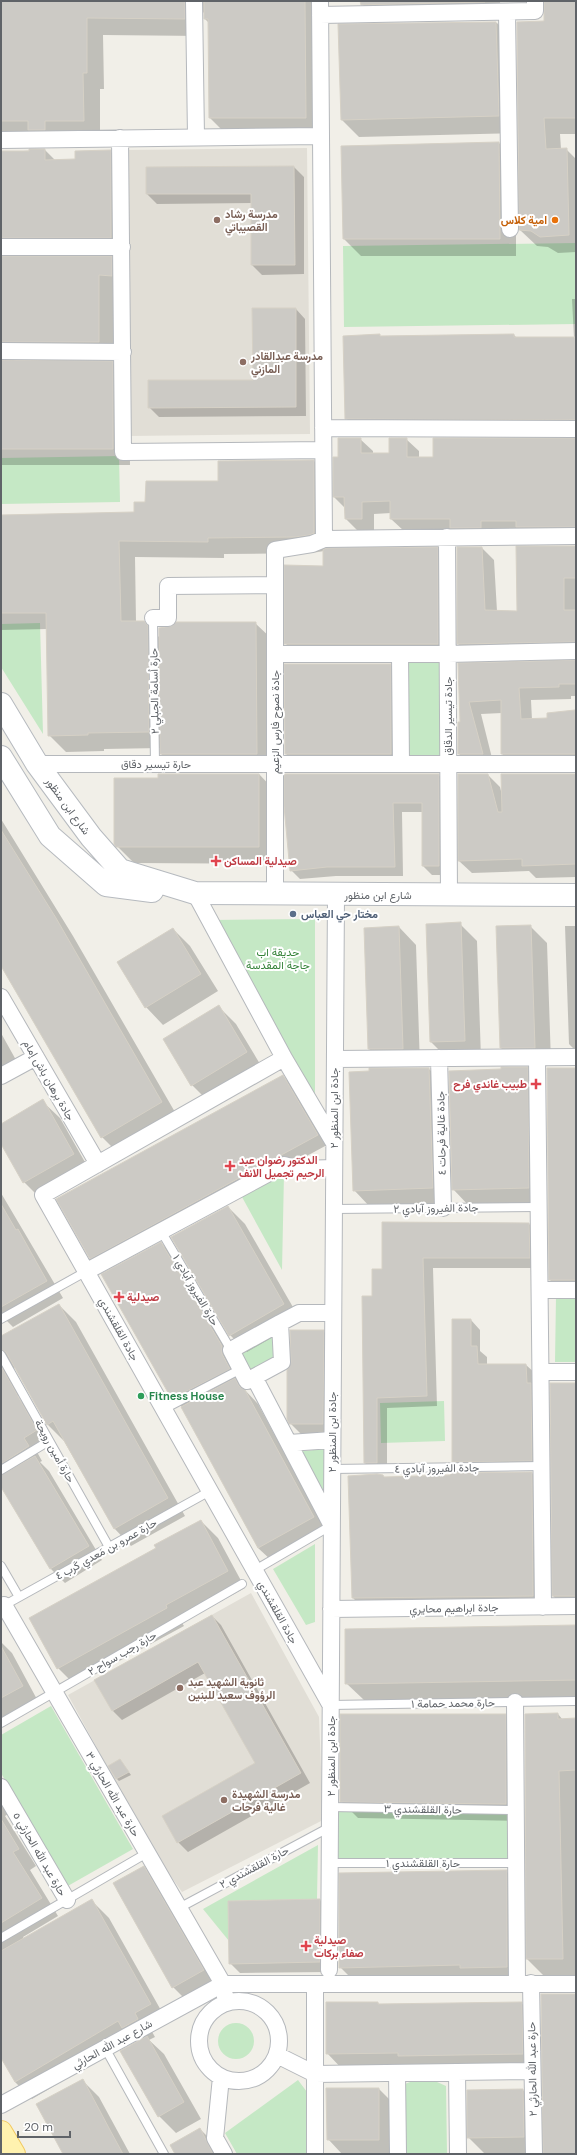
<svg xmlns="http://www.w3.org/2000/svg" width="577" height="2155" font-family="'DM Sans',Vazirmatn,sans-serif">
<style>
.education{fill:#e1ded6}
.green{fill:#c5e8c5}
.shadow{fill:#0003}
.building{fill:#cccac5;stroke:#d6d1c6}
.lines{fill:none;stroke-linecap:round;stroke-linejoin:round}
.service-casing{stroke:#b5b8bc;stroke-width:10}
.minor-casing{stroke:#b5b8bc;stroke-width:18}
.secondary-casing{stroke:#b6babf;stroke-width:24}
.primary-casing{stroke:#f2c960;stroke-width:24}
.service{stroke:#fff;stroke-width:8}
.minor{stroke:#fff;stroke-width:16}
.secondary{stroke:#fff;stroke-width:22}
.primary{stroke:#fff2af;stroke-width:22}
.education-dot{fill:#8d6e63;stroke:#fff;stroke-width:1.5}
.food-dot{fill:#e8710a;stroke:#fff;stroke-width:1.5}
.health-dot{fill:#e0444e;stroke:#fff;stroke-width:1.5}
.service-dot{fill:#5c6f8a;stroke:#fff;stroke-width:1.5}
.leisure-dot{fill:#2e9e5b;stroke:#fff;stroke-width:1.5}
.labels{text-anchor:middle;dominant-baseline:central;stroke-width:4;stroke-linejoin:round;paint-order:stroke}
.education-label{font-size:11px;font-weight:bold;fill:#785e54;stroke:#fff;text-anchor:start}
.food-label{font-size:11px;font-weight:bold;fill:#c56008;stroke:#fff;text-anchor:end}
.street-label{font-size:11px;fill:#5f6368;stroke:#fff}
.health-label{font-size:11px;font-weight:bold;fill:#be3a42;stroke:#fff;text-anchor:start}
.service-label{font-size:11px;font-weight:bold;fill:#4e5e75;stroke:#fff;text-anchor:start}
.park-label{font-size:11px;fill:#348238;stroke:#fff}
.leisure-label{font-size:11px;font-weight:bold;fill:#27864d;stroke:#fff;text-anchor:start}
</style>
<rect width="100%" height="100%" fill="#f1efe8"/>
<path class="education" d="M307 148 310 434 129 436 126 150Z
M251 1593 319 1717 323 1820 182 1892 155 1854 68 1695Z"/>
<path class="green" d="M576 243V324L344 327 343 246Z
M119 456 120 502 1 504V458Z
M40 623 43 734 1 667V624Z
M400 654H448V764H401Z
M315 919V1095L211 920Z
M284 1174 282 1270 242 1197Z
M556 1296 576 1297V1362H555Z
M276 1328 278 1361 247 1376 234 1350Z
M444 1401 445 1441 381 1443 380 1403Z
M331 1448 328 1508 296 1452Z
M315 1544V1622L306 1625 273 1569Z
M51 1706 133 1849 66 1887 1 1773V1735Z
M330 1807 516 1810V1863H330Z
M318 1845 317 1899 228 1901 229 1941 203 1909Z
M218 2041a18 18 0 1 1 36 0a18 18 0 1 1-36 0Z
M418 2079 437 2082 446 2086 447 2154H406L405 2084Z
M298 2080 307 2092 309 2154H237L225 2133Z"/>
<path class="shadow" d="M1 1H322L323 134 227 135 210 118 209 23 205 19 204 12 202 14 201 36 103 35 104 89H100V137L1 135Z
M361 1H500L501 19 378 21 362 4Z
M545 1H576V134H560L561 149H566L576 159V252L558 253 548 247 537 246 520 230 545 22Z
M497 23 514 40 516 133 359 137 342 120 339 25Z
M499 143 516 160V256H361L344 239Z
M45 150 55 160H76L110 151 127 168 128 254H19L10 257 111 258 128 275 115 359 19 358 12 362H112L129 380 130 465H1V152Z
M294 167 304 177V274L262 275 252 265V203L157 204 147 194Z
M572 299H576V431H359L346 418 514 335 517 338H574Z
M296 309 305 319 306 416 159 417 149 407 254 381Z
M360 439 373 451V454H390L406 439 419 451V458H434L576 439V539L404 531 391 519V513L374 514V531H358L346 519 345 508 334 497 339 458Z
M314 461 330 477V549L437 548 454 565 455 661H303L286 644V566L324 567V551L312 553 224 554V558L135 557 136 622H144L160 638 255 623 273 640 274 771H179L161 754V748L104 749V751L66 752 49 735 48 629 1 630V516L135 513 146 503 219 482Z
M576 546V654L470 656 458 644 482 548 494 560 497 611 518 612Z
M576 662V696H571V699L531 700 532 720 548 719V714L576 711V766H514L502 754V713L481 714 494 766H471L459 754V723H461L459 664Z
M286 664H390L407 682 408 771H303L286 754Z
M259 774 276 792V864L134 863 115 844Z
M286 774H438L447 784 448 875H432L423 866V812H402L403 876H336L300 879 291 870Z
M487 774 500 787 502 795 576 774V877L536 878 529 871 472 873 459 861Z
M1 819 73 936 179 1119 119 1154 102 1137 1 964Z
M460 924 477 941 481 1058 448 1059 431 1042 427 925Z
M530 926 547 943 551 1062 518 1065 501 1048Z
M565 926H576V1051L569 1044Z
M399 927 416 945 420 1066H386L369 1049Z
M173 929 190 946 218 991 163 1025 146 1007 118 962Z
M219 1007 236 1024 263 1069 209 1102 192 1085Z
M1 1033 16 1060 1 1068Z
M429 1069 446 1086 450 1205 371 1208 354 1190Z
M527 1069 544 1086 546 1205 470 1207 453 1189Z
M548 1069H576V1297H567L550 1280Z
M283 1076 292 1086 327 1145 100 1268 91 1258Z
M42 1101 60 1118 90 1171 41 1199 24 1182 1 1142V1125Z
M1 1193 63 1298 13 1327 1 1315Z
M228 1207 245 1224 301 1321 247 1352 230 1335Z
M529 1224 539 1234 540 1268H433L437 1406 387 1408V1473H375L365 1463 373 1297 383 1270Z
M161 1243 178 1260 239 1372 243 1388 258 1404 326 1530 271 1560 258 1548 182 1407 171 1395Z
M59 1305 76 1322 185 1516 131 1546 114 1528 64 1441 47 1424 15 1367 12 1373 23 1393 1 1406V1338Z
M471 1320 480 1330V1351L487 1357V1365H526L536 1374 541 1470 463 1471 453 1461Z
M323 1331 340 1348V1441L307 1440 290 1423Z
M576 1384V1613H571L553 1596Z
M19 1399 33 1413 50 1444 37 1452 42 1461 40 1462 49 1471 102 1560 65 1583 51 1569 1 1485V1410Z
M532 1473 549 1490 550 1613 370 1615 353 1598 383 1476 385 1478Z
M201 1521 218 1538 245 1588 182 1623 184 1626 75 1685 58 1668 157 1548Z
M212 1616 221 1625 310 1783 188 1852 178 1842 163 1816 256 1763 205 1673 122 1720 113 1711 96 1681Z
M576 1626V1697L364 1700 346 1683Z
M1 1642 12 1653 39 1703 1 1724Z
M558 1714 563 1720 576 1719V1975L544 1976 527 1959Z
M505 1715 522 1732 523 1821 358 1818 341 1801Z
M120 1760 131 1775 119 1781 116 1778Z
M1 1803 8 1814 5 1816 36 1866 30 1870 58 1916 23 1937 24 1939 92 1901 109 1918 167 2021 151 2030 155 2037 149 2040 164 2054 201 2119 176 2133 159 2116 138 2042 134 2039 32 2099 15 2082 1 2056Z
M143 1867 161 1884 220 1987 190 2004 173 1987Z
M506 1871 523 1888 524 1984H357L340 1967Z
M320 1900 329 1910V1972L240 1973 230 1963Z
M327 2003H378L380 2005 521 2003 539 2020V2070L344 2071 327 2053Z
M82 2080 99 2097 130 2154H64Z
M379 2089 396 2106V2154H342L328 2139Z
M523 2090 540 2107 541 2154H485L468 2137Z
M200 2129 217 2146 221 2154H176Z"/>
<path class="building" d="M1 1H185V19L87 18V73H83L84 121H45V130H28V121H1Z
M204 1H305L306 118H209L208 19H204Z
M360 1H485V2L361 5Z
M544 1H576V118H544L546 149 567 148 569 235 540 237 531 231 519 230 517 22 544 21Z
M496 22 499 116 341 120 338 24Z
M499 142 500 239H343L341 146Z
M29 149H45V160L75 159V151L111 150V238H1V151H29Z
M294 166 295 265H251V194H146V167Z
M1 256H112V276L99 275V342H1Z
M252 308H296V407L148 408V380H253Z
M380 334V336L514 334V337H576V420L345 419 343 336Z
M1 360 113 361V449H1Z
M338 438H361V453H389V438H407V457H433V438H576V527H516V521H481V528H450V519H390V501L362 502V519H345L344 497H333V457H338Z
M314 460V533L309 535 295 537 208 538V542L119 541 121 621H144L148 626 149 732 88 733V735L48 736 46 613H1V515L134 512V502H145L146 481H218V461Z
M516 546H576V578H564V610H576V642L457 644V547H482L485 610 517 611Z
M438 547V644H284V565L323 566V550L326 548Z
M176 622H256L257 754H160L159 628 172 626Z
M576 660V684H559V687L519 688 521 719 547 718V713L575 710 576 754H501V700L469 702 483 754H458V722H460L458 663Z
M284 664H391V754H285Z
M158 774H259V847H116L114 844V778H158Z
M284 774H439V866H422V803H393L395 867H327L290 871 284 806Z
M458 774H488L498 812H502L501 774H576V864L522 866V859L458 861Z
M1 830 56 918 162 1102 101 1138 1 966Z
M461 922 465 1041 430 1042 426 924Z
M531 925 535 1048H500L496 926Z
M399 926 403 1049H368L364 928Z
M173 928 201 974 145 1008 117 962Z
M219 1005 247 1052 191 1086 163 1039Z
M501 1067H528L529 1188 452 1190 449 1071 501 1069Z
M369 1068H429L433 1188 353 1191 349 1072 369 1071Z
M547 1068H576V1280H549Z
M283 1075 318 1135 90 1259 56 1199Z
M43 1099 74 1154 23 1183 1 1144V1124Z
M1 1204 16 1230 18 1229 47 1281 1 1307Z
M228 1206 284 1304 229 1336 171 1237Z
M382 1222 529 1223 530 1258H423L427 1396 377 1398V1463H364L362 1296H372V1269H382Z
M161 1242 222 1346V1354L230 1369 175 1397 174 1394 170 1396 101 1274Z
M59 1304 168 1498 114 1529 53 1421 47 1425 6 1352 1 1350V1336Z
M452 1319H471V1346H477L478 1364H526L527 1383H531L532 1461 452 1462Z
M290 1330H324L323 1424H289L287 1419V1370L291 1362Z
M1 1366 37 1430 24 1438 29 1446 1 1464Z
M235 1378 239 1386 245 1390 314 1517 258 1548 181 1407Z
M550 1383H576V1596H552Z
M35 1456 89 1546 50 1569 1 1487V1475Z
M532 1472 533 1596 352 1598 348 1476 377 1474 383 1475 384 1477 450 1475 452 1473Z
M201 1520 228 1571 166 1605 167 1608 57 1669 29 1618 156 1548 154 1545Z
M212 1615 301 1773 177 1843 162 1816 255 1763 198 1662 112 1711 94 1680Z
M576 1625V1680L345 1684V1629Z
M1 1646 23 1686 1 1698Z
M558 1713V1719L576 1718V1770L559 1771 563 1959H526L525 1714Z
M340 1714H506V1804L340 1802Z
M120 1759 129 1772 116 1779 108 1766Z
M1 1819 19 1849 13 1852 42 1898 1 1923Z
M144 1866 204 1970 172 1988 113 1883Z
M507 1870V1967L460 1968V1965L339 1968V1873Z
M92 1899 151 2004 135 2013 138 2019 122 2028 118 2021 15 2082 1 2058V1951Z
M320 1899V1962L229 1964 228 1901Z
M541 1994H576V2154H543Z
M326 2002H378V2004L522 2002 523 2054 398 2056V2053L326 2054Z
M147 2036 184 2102 158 2117 120 2051Z
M83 2079 110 2130 123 2154H63L36 2104Z
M326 2088H379V2140H327Z
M523 2089 524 2137 467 2138V2090Z
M200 2128 213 2154H175L170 2145Z"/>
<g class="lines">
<defs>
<path id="service" d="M153 618 155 764
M334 1209 539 1207
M161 1231 231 1350
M1 1319 87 1271
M1 1355 109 1547
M164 1409 241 1369
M332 1469 542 1466
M1 1470 49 1441
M1 1566 19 1597
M255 1570 332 1525
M3 1606 210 1491
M331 1705 576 1701
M1 1723 242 1584
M330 1807 516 1810
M330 1863H516
M179 1908 330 1827
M1 1938 147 1853
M105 2048 164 2154"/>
<path id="minor" d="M194 1 196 137
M320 1 324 539
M507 12 510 229
M320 15 535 11V1
M120 138 123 452 323 450
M1 140 321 136
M1 247H122
M1 351 123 352
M323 428 576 429
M447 537 449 895
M153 618H168V586L275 585
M275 654H448L576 651
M400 654 401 764
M37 764H576
M195 893 284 1058 334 1143
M275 895V550L312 544 324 539 576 536
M1 997 98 1164
M284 1058 43 1195 330 1704
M439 1058 443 1208
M537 1058 543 1607
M335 1059 576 1057
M1 1076 36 1057
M87 1271 284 1165 299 1169 334 1168
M540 1290H576
M280 1323 282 1362 247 1381 231 1350Z
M280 1323 299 1313H333
M541 1372H576
M254 1377 331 1524
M289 1443 332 1440
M4 1605 223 1984 226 2003
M331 1609 576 1606
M515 1702 517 1983
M1 1787 67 1900
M329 1970 336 895
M531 1983 534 2154
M315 1984V2154
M199 2041a40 40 0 1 1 80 0a40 40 0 1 1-80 0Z
M277 2055 315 2074 532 2071
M457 2072 458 2154
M397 2073 398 2154
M221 2077 215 2138 224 2154
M1 2105 223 1984H576"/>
<path id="secondary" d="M1 704 37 764 91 837 120 870 195 893 576 895
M1 757 50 836 106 885 152 891"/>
<path id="primary" d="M1 2132 14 2154"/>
</defs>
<use href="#service" class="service-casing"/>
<use href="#minor" class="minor-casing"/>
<use href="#secondary" class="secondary-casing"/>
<use href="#primary" class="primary-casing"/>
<use href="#service" class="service"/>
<use href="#minor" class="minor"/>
<use href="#secondary" class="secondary"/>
<use href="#primary" class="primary"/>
</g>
<g class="education-dot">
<circle cx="217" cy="220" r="4"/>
<circle cx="243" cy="362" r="4"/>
<circle cx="180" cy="1688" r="4"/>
<circle cx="224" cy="1800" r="4"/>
</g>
<circle class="food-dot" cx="555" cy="220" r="4"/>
<g class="health-dot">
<path d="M214 855h4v4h4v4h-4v4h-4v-4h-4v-4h4z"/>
<path d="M534 1078h4v4h4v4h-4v4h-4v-4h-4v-4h4z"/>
<path d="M228 1160h4v4h4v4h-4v4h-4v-4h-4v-4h4z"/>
<path d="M117 1291h4v4h4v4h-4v4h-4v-4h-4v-4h4z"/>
<path d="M304 1940h4v4h4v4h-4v4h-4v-4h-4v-4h4z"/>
</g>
<circle class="service-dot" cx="293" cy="914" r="4"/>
<circle class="leisure-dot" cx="141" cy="1396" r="4"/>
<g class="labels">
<g class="education-label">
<text x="225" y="214">مدرسة رشاد<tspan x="225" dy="13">القصيباتي</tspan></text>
<text x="251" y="356">مدرسة عبدالقادر<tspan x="251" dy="13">المازني</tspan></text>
<text x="188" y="1682">ثانوية الشهيد عبد<tspan x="188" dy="13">الرؤوف سعيد للبنين</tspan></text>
<text x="232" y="1794">مدرسة الشهيدة<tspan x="232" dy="13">غالية فرحات</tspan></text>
</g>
<g class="food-label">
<text x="547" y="220">امية كلاس</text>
</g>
<g class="street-label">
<text transform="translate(154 691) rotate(-91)">حارة أسامة الجبلي ٢</text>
<text transform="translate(448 716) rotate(-90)">جادة تيسير الدقاق</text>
<text transform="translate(275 722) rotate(-90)">جادة نصوح فارس الزعيم</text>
<text x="156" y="764">حارة تيسير دقاق</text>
<text transform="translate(68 806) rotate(54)">شارع ابن منظور</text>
<text x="378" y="895">شارع ابن منظور</text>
<text transform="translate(49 1080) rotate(60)">جادة برهان باش إمام</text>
<text transform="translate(334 1108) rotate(-90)">جادة ابن المنظور ٢</text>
<text transform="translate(441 1133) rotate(-91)">جادة غالية فرحات ٤</text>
<text transform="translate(436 1208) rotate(-1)">جادة الفيروز آبادي ٢</text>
<text transform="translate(196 1290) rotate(60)">حارة الفيروز آبادي ١</text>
<text transform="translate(119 1329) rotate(61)">جادة القلقشندي</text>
<text transform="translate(332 1432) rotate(-90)">جادة ابن المنظور ٢</text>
<text transform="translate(55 1451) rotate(61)">حارة أمين رويحة</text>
<text transform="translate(437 1468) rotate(-1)">جادة الفيروز آبادي ٤</text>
<text transform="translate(106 1549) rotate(-29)">حارة عمرو بن مَعدي كَرب ٤</text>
<text transform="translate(454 1608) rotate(-1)">جادة ابراهيم محايري</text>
<text transform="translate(278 1612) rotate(61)">جادة القلقشندي</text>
<text transform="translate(122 1653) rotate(-30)">حارة رجب سواح ٢</text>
<text transform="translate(453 1703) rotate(-1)">حارة محمد حمامة ١</text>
<text transform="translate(331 1756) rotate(-90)">جادة ابن المنظور ٢</text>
<text transform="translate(113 1794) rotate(60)">حارة عبد الله الحارثي ٣</text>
<text transform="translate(423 1809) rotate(1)">حارة القلقشندي ٣</text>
<text transform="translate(40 1854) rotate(60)">حارة عبد الله الحارثي ٥</text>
<text x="423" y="1863">حارة القلقشندي ١</text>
<text transform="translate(254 1867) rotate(-28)">حارة القلقشندي ٢</text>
<text transform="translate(112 2044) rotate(-29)">شارع عبد الله الحارثي</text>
<text transform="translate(532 2069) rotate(-91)">حارة عبد الله الحارثي ٢</text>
</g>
<g class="health-label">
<text x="224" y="861">صيدلية المساكن</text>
<text x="527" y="1084" text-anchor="end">طبيب غاندي فرح</text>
<text x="239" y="1160">الدكتور رضوان عبد<tspan x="239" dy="13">الرحيم تجميل الانف</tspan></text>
<text x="127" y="1297">صيدلية</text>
<text x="314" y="1940">صيدلية<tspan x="314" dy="13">صفاء بركات</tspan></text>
</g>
<g class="service-label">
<text x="301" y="914">مختار حي العباس</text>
</g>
<g class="park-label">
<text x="278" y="952">حديقة اب<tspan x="278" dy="13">جاجة المقدسة</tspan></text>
</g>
<g class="leisure-label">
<text x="149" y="1396">Fitness House</text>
</g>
</g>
<rect width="577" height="2155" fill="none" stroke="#5f6368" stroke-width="4"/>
<path d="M18 2131v6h52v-6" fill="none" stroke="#5f6368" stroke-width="2"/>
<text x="24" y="2131" font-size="12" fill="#5f6368" stroke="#ffffff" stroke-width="3" paint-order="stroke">20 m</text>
</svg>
